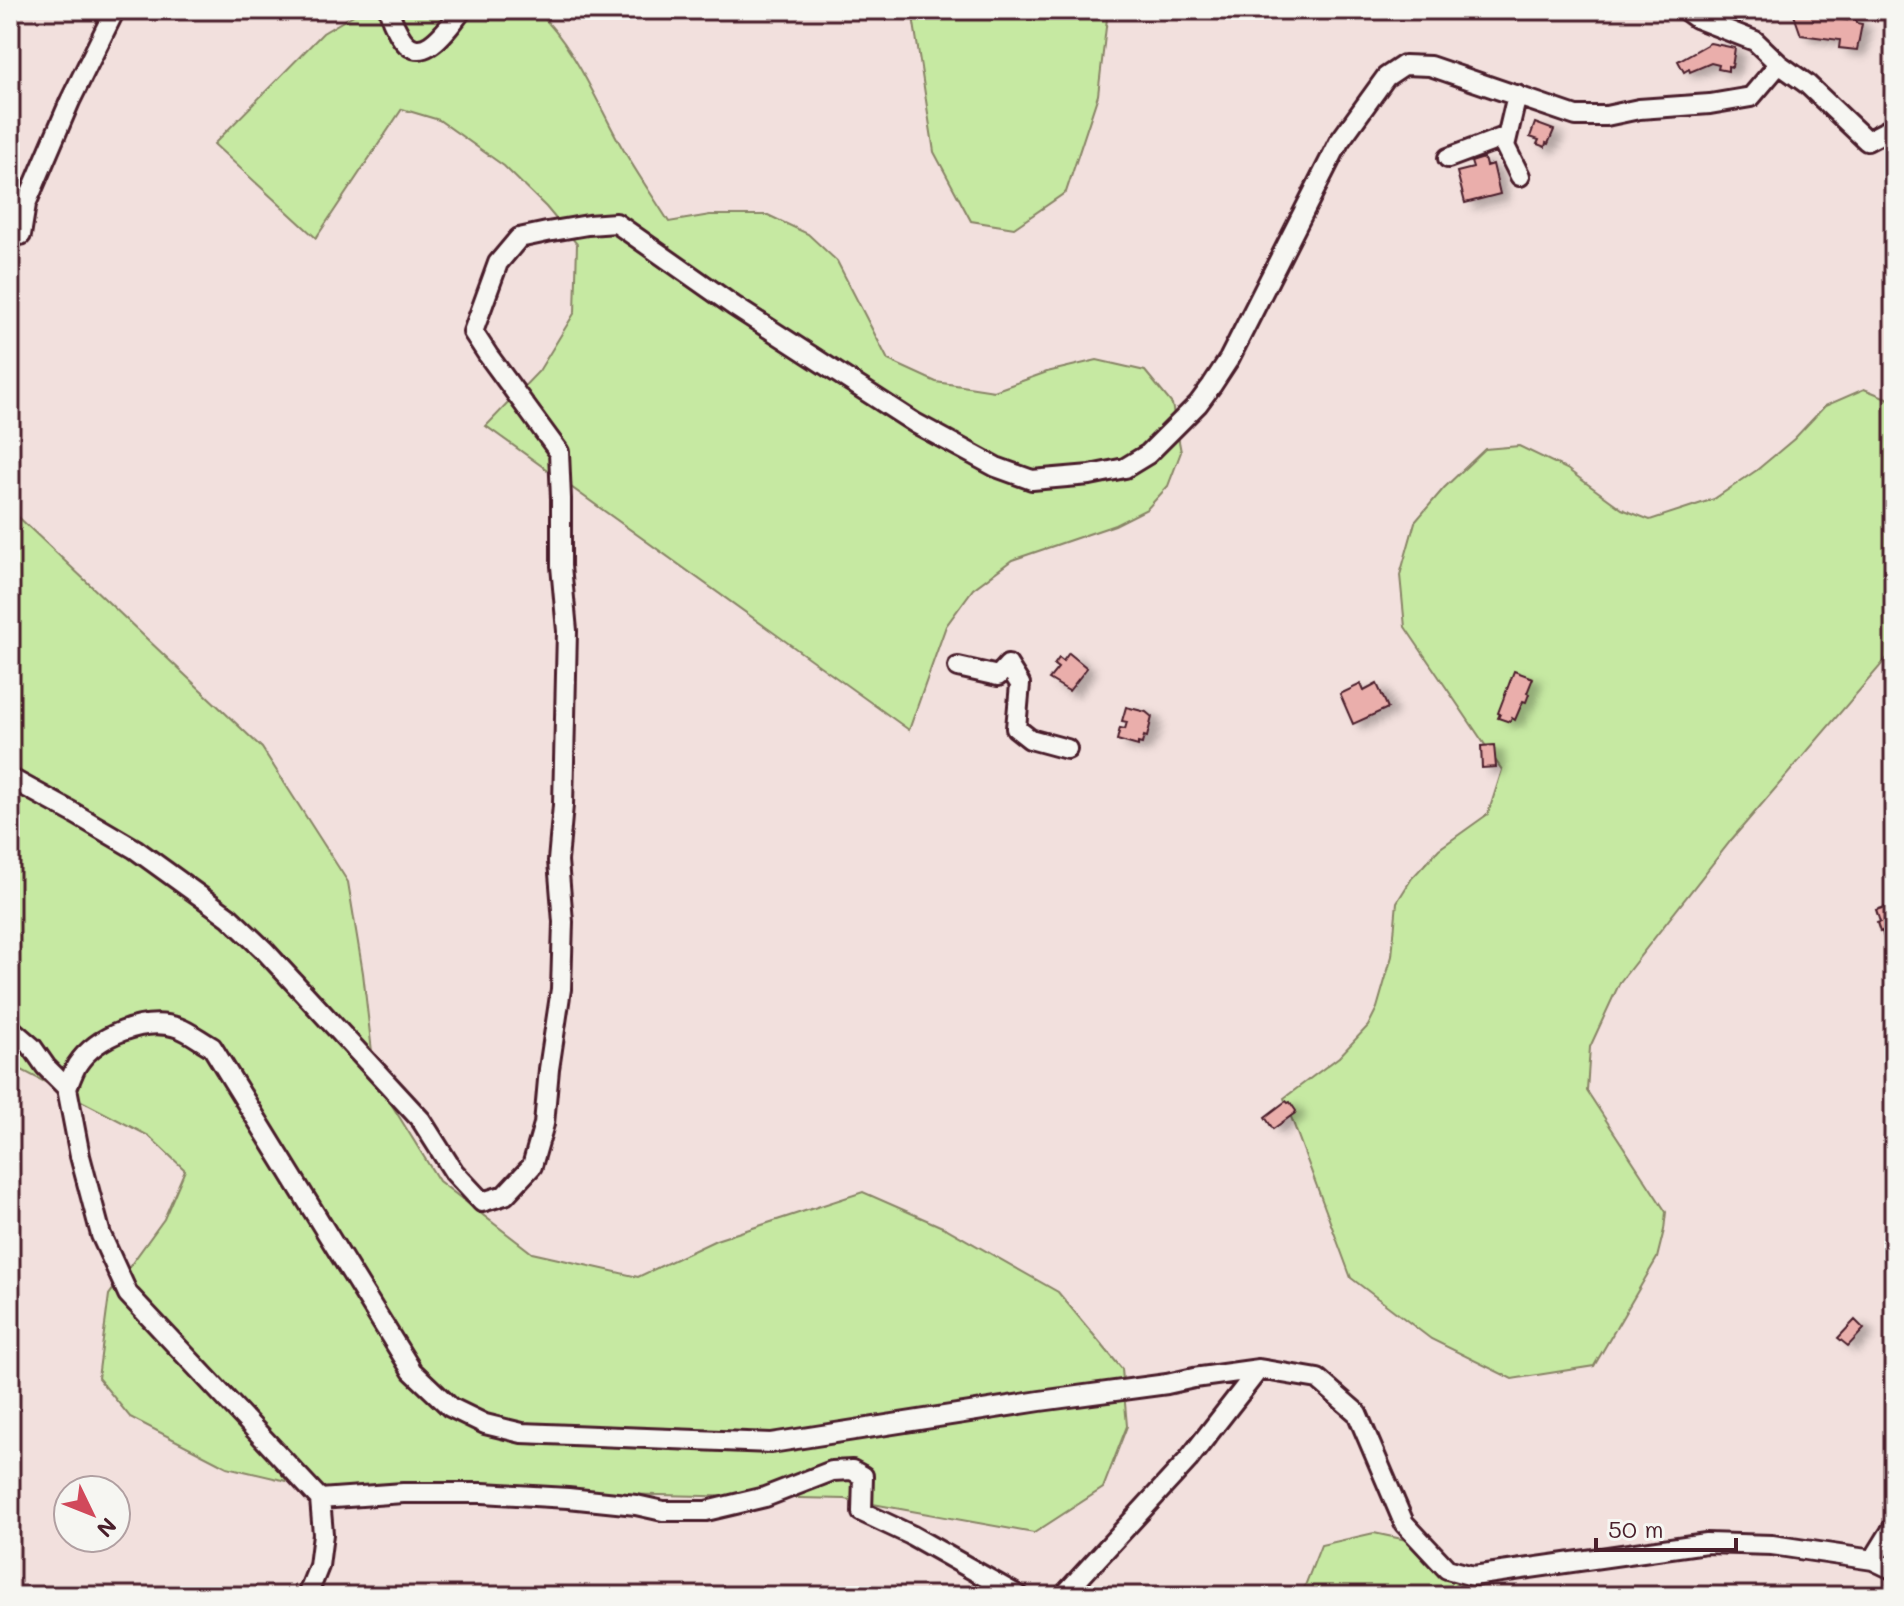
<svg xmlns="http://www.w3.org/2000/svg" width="1904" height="1606" font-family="Mali,sans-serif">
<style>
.green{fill:#c6e9a2;stroke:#888466;stroke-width:2}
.building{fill:#eaaeab;stroke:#4a1f2b;stroke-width:2;filter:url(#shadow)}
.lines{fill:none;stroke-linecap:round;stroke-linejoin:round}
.minor-casing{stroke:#4a1f2b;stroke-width:24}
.minor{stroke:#f6f6f2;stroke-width:18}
</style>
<defs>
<filter id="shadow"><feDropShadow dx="9" dy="5" stdDeviation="4" flood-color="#0004"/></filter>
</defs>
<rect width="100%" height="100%" fill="#f2e0dd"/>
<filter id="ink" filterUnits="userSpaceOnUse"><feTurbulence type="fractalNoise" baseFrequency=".0125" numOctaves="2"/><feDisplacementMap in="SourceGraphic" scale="16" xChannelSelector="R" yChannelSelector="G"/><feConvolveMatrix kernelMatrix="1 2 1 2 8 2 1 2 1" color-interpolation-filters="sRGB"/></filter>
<g filter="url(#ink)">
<path class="green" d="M362 10H536C574 46 594 96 619 142 634 169 652 195 669 222L710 215H768L808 234 837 261 888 360 936 382 994 391 1047 372 1097 360 1145 371 1172 404 1181 452 1168 486 1147 509 1115 525 1012 560 973 589 946 626 909 730 486 426 539 371 575 312 577 244 546 207 504 166 439 120 402 109 316 238 214 144 323 33Z
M912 10H1108L1098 95 1066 192 1014 228 971 221 934 152Z
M1864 389 1894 401V650L1732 839 1620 982 1590 1047 1587 1091 1666 1212 1664 1230 1657 1258 1594 1366 1512 1379 1431 1339 1351 1278 1284 1098 1339 1057 1368 1026 1377 1008 1392 956 1397 902 1412 878 1439 849 1488 814 1502 770 1405 627 1400 575 1415 522 1444 488 1485 449 1519 446 1567 469 1622 509 1650 520 1714 499 1757 470 1794 439 1825 406Z
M10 509 262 748 348 882 363 973 375 1078 439 1181 532 1253 638 1277 716 1240 863 1192 947 1229 1058 1292 1122 1369 1127 1426 1103 1488 1034 1533 845 1499 477 1491 359 1498 227 1467 130 1417 98 1378 109 1295 164 1219 185 1170 149 1136 10 1064Z
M1374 1533 1430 1545 1484 1596H1301L1321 1545Z"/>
<path class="building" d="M1795 10H1826L1825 16 1847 20 1848 14H1852L1851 18 1856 19V23L1862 24 1857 50 1839 48 1840 40 1801 35 1794 15Z
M1710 43 1735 48 1732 67 1728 66V71L1718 69 1719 65 1711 63 1690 72 1689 69 1684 72 1678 61Z
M1535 123 1554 130 1548 144 1546 143 1545 147 1537 144 1539 140 1530 137Z
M1484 158 1486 166 1493 164 1500 194 1465 203 1457 172 1473 168 1471 162Z
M1069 653 1087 668 1069 691 1049 679 1058 668 1054 665 1059 658 1063 661Z
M1514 671 1533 678 1527 693 1529 694 1526 702 1523 701 1515 720 1512 718 1510 722 1498 718 1500 714 1498 713Z
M1361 684 1364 691 1377 684 1388 708 1353 724 1340 694Z
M1126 707 1146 712 1152 717 1147 737 1144 736 1142 744 1138 743V746L1117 740 1120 728 1125 729 1127 722 1122 721Z
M1494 745 1496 767 1482 768 1481 746Z
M1894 904V945L1887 947 1882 931 1880 932 1877 923 1880 922 1876 910Z
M1286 1101 1288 1103 1290 1102 1296 1111 1295 1113 1273 1129 1265 1117Z
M1855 1320 1864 1329 1848 1346 1838 1338Z"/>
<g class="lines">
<defs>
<path id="minor" d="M390 10C390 19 395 26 399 34 420 72 448 28 462 10
M1685 10 1696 18 1755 41 1779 64 1807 84 1867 141 1894 127
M1517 95 1505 146 1520 176
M1448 158 1507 136
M10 235H21L26 204 70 101 115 10
M958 667 998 676 1008 665 1020 684 1016 728 1030 739 1067 749
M10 778 72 812 135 849 229 917 265 951 421 1120 454 1172 482 1202 505 1195 532 1166 544 1124 549 1069 561 989 563 922 558 861 563 805 567 631 561 566V499L559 452 488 355 473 332 498 263 519 238 547 232 588 225 616 223 734 306 915 423 996 467 1032 480 1090 475 1125 468 1148 454 1198 404 1212 385 1229 359 1339 142 1386 77 1404 65 1430 66 1576 116H1606L1639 109 1710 104 1751 97 1779 64
M10 1028 32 1047 46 1067 67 1088 80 1156 101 1235 128 1294 320 1499 323 1534 319 1566 307 1596
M67 1088C70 1081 73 1072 77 1065 96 1036 145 1016 179 1028 190 1032 201 1041 212 1047L412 1371 450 1407 485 1424 522 1433 771 1443 1040 1401 1167 1384 1194 1378 1259 1369 1318 1379 1357 1413 1404 1523 1447 1569 1473 1576 1706 1543 1772 1545 1873 1560 1894 1570
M320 1499 403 1493H483L568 1498 636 1505 663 1511H706L765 1497 832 1471 852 1470 863 1476 862 1512 911 1535 1019 1596
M1873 1560 1894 1526
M1063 1596 1188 1460 1259 1369"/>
</defs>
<use href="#minor" class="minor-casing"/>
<use href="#minor" class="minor"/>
</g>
</g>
<rect width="1904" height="1606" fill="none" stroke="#f6f6f2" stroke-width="40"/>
<rect x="20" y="20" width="1864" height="1566" fill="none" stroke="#4a1f2b" stroke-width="3" filter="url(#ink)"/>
<g transform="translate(92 1514) rotate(133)"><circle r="38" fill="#f6f6f2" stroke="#b1a0a2" stroke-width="2"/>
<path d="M0-6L14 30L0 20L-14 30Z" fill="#d1495b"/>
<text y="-12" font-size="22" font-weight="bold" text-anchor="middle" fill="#4a1f2b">N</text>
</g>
<path d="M1596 1538v12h140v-12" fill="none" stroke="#4a1f2b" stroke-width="4"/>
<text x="1608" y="1538" font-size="24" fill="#4a1f2b" stroke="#f6f6f2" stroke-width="6" paint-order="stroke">50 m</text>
</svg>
